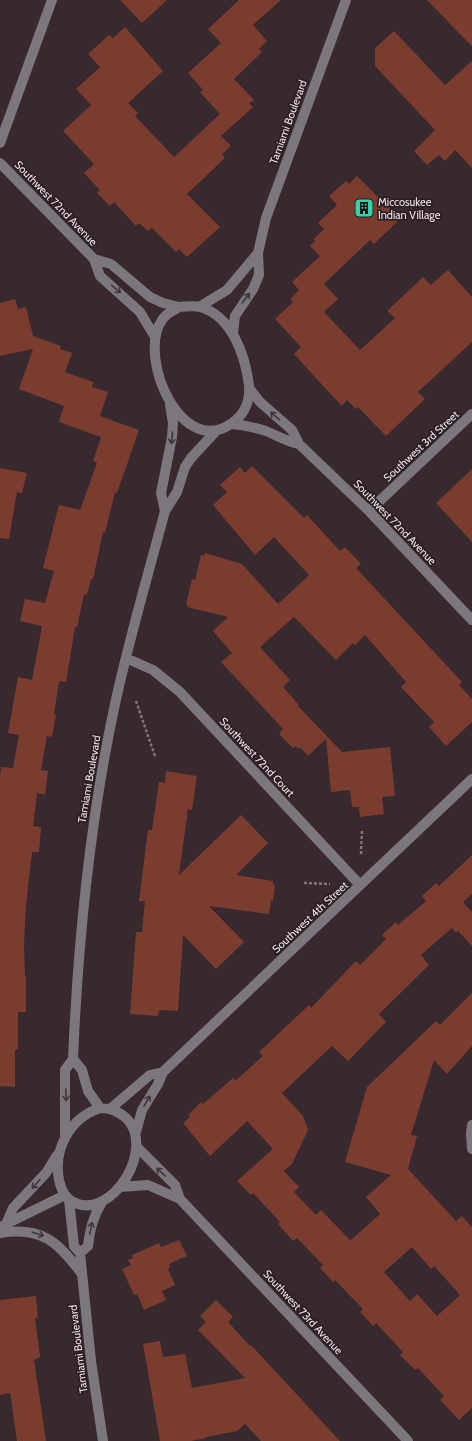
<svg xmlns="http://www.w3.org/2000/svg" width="472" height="1441" font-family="Cabin,sans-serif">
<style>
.building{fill:#7b3c30;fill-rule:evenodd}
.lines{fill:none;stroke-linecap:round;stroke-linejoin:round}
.path{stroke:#817578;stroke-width:2.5;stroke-dasharray:3 2;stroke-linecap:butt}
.minor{stroke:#7c777c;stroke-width:10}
.oneway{stroke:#40353a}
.labels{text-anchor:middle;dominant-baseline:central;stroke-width:3.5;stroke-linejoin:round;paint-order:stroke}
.street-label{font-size:11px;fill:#ede4e6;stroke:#2c1f24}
.poi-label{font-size:11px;fill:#ede4e6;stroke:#2c1f24;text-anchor:start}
</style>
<rect width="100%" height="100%" fill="#37292d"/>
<path class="building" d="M120 0H167L142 23Z
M239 0H281L253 25 267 41 259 49 262 52 234 79 254 100 249 103 253 107 221 136 231 146 222 154 225 158 187 194 220 227 187 257 179 249 176 252 152 228 148 231 139 223 136 226 114 202 110 206 97 193 100 190 84 173 94 164 63 131 91 105 76 89 100 67 88 54 109 35 113 38 125 27 163 71 128 103 138 113 135 116 174 157 220 114 200 92 203 90 188 73 221 43 208 29Z
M427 0H472V46L457 31Z
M394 31 445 85 472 61V168L455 150 445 161 439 155 427 165 414 151 435 130 375 66V48Z
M357 176 400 219 374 244 370 240 324 284 338 299 324 312 360 350 395 318 387 311 423 277 431 285 448 270 472 297V342L418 392 425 399 386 436 358 407 356 409 347 400 342 406 326 389 294 354 301 347 275 319 293 302 290 299 299 290 292 282 320 256 310 246 315 241 314 239 324 229 318 223 337 205 329 196 346 181 349 184Z
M15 299 18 309 26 307 33 336 61 346 60 349 72 353 65 372 93 382 92 387 108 392 100 416 139 430 117 493 115 492 105 533 103 532 93 579H91L87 595 84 594 77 627H75L66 682 59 681 54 714 56 715 52 737 47 736 41 770 48 771 45 795 37 793 33 826 41 827 39 852H32L26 905 24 944 25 976H26V1012H18V1049L15 1050V1087L0 1086V776L1 767 13 768 19 735 8 733 18 677 32 680 42 626 20 621 25 599 45 603 54 571 43 568 59 505 80 510 97 463 93 461 101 437 59 422 64 406 19 389 33 349 0 356V303Z
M252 466 304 518 307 515 340 551 345 547 361 564 356 568 462 682 459 685 472 699V722L446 746 429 727 434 722 401 687 406 682 365 635 355 645 353 643 336 660 294 617 260 647 290 680 283 687 299 705 298 706 342 752 390 747 395 796 382 797 384 814 360 817 359 807H352L350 790 331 792 326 739 308 756 300 747 298 749 296 746 293 748 279 734 283 729 221 662 232 653 213 631 228 617 187 607 188 605 186 604 192 579 195 580 201 555 204 556 205 553 242 564 278 604 309 575 274 537 255 555 213 505 227 492 220 485 240 467 245 473Z
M0 468 27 473 22 493 17 492 9 539 0 538Z
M472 469V542L436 503Z
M166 771 197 776 192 810 188 809 179 875 241 815 268 843 236 875 273 881V884L275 885 273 901 271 900 269 914 209 906 244 942 216 969 183 935 178 1011 159 1010 158 1016 130 1014 136 932H142L145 901H139L148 830H152L159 782 165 783Z
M472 855V894L463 902 472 912V946L458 931 456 933 452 928 421 955 429 965 379 1014 386 1022 348 1061 332 1046 282 1093 303 1116 308 1130 292 1164 284 1171 299 1187 294 1192 316 1215 321 1210 350 1240 352 1239 380 1214 366 1197 391 1175 345 1162 367 1087 436 1021 440 1025 472 993V1046L447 1074 434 1060 411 1135 417 1136 408 1169 456 1221 462 1216 472 1227V1408L459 1420 440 1400 444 1396 418 1368 415 1370 400 1355 403 1352 376 1323 373 1326 360 1312 363 1309 335 1280 333 1282 320 1268 323 1265 297 1238 293 1241 278 1224 280 1222 253 1193 251 1195 237 1181 273 1149 247 1121 210 1156 183 1123 190 1117 188 1115 201 1102 203 1104 233 1078 235 1081 263 1056 259 1052 309 1005 311 1008 356 961 360 965 386 939 382 935 396 922 398 925 426 901 422 896 436 883 439 886ZM412 1247 431 1269 434 1266 460 1295 437 1316 417 1294 410 1301 384 1272Z
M179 1240 187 1256 169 1264 170 1268 168 1269 175 1285 162 1291 166 1300 144 1310 137 1294 134 1295 122 1269 131 1265 128 1260 133 1258 132 1255 159 1243 161 1247Z
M36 1296 38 1318H35L40 1357 34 1360 46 1441H17L10 1393 0 1395V1300Z
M216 1300 233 1317 228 1322 250 1346 251 1345 340 1441H261L245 1424 237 1431 206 1437V1438L191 1441H160L143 1344 160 1341 163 1357 185 1354 192 1388 245 1378 198 1330 206 1322 200 1316Z"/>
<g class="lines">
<path class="path" d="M136 701 155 756
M361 854 362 829
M304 883 330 884"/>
<path class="minor" d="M0 143 52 0
M0 163 94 259 100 276 140 312 155 337
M94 259 111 264 150 297 163 303 179 307
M179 307C185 307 194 305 200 307 232 316 245 355 249 385 250 399 247 410 236 420 184 465 136 358 162 320 166 313 173 311 179 307Z
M199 307 227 290 258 253
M233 334 235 316 253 289 259 275 258 253 266 218 346 0
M249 388 260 402 292 430 299 444 369 511 472 620
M231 424C243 425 254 427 266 431 278 436 285 441 299 444
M165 511 161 493 172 437 173 423 170 405
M369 511 472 414
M126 658 153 670 180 692 360 885
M73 1059 82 1070 88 1091 100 1108
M100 1108C111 1108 117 1111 125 1117 158 1146 112 1222 73 1202 65 1198 61 1189 59 1180 53 1149 70 1118 100 1108Z
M110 1109 150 1075 163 1072
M472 1125 471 1133 472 1149
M136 1132 142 1110 158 1084 163 1072 472 779
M65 1136V1070L73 1059C78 940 90 820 115 704 129 639 148 575 165 511L177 492 185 467 191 458 217 430
M137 1147 175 1185 180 1199 408 1441
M120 1187 148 1185 180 1199
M69 1200 74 1246 80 1253 91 1361 103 1441
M7 1222 13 1208 46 1173 57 1155
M4 1225 65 1195
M0 1233C42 1226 58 1242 82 1274
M80 1253 88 1246C90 1229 93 1217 102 1202"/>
</g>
<defs><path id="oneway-shaft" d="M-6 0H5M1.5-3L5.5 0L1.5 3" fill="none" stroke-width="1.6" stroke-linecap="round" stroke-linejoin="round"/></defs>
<g class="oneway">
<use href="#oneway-shaft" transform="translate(116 289) rotate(39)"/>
<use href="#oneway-shaft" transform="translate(246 298) rotate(-53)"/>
<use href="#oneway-shaft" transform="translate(275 416) rotate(-139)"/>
<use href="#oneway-shaft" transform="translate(172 438) rotate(95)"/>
<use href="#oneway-shaft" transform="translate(66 1095) rotate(88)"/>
<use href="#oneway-shaft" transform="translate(147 1101) rotate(-60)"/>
<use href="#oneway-shaft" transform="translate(161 1172) rotate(-137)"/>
<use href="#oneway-shaft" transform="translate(36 1184) rotate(132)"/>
<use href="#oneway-shaft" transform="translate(91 1228) rotate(-77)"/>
<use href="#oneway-shaft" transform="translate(38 1234) rotate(18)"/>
</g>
<defs>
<symbol id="building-square" viewBox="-11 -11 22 22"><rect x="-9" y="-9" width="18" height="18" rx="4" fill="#34d4a8" stroke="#2c1f24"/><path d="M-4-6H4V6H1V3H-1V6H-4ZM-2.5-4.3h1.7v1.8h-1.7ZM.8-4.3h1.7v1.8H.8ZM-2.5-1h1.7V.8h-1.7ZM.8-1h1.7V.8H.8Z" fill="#111"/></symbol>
</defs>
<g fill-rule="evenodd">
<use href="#building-square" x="353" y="197" width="22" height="22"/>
</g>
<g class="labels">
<g class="street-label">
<text transform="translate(288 122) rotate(-70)">Tamiami Boulevard</text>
<text transform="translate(56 203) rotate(46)">Southwest 72nd Avenue</text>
<text transform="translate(421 446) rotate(-43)">Southwest 3rd Street</text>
<text transform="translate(395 522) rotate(46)">Southwest 72nd Avenue</text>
<text transform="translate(257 757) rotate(47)">Southwest 72nd Court</text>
<text transform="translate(89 779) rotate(-80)">Tamiami Boulevard</text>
<text transform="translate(310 917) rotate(-43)">Southwest 4th Street</text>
<text transform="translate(303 1312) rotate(47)">Southwest 73rd Avenue</text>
<text transform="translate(78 1349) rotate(-97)">Tamiami Boulevard</text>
</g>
<g class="poi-label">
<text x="378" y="202">Miccosukee<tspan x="378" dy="13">Indian Village</tspan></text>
</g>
</g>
</svg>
